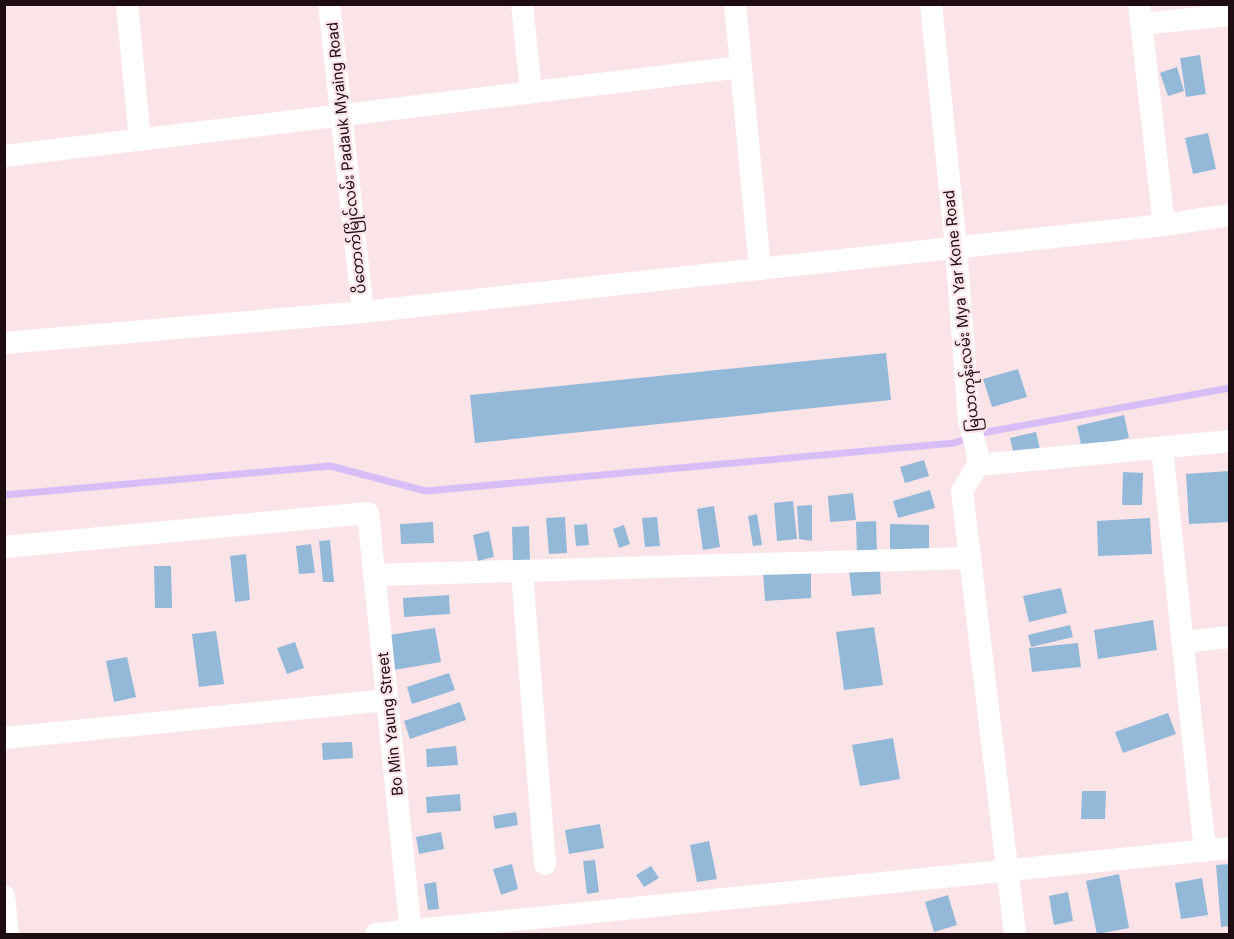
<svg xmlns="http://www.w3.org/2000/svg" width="1234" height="939" font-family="Inter,'Noto Sans Myanmar',sans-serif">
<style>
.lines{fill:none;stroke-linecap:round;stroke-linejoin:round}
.stream{stroke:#d8bef7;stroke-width:7}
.building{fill:#94b8d8}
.minor{stroke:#fff;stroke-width:22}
.labels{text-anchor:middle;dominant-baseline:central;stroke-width:4.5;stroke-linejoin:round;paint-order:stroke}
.street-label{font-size:15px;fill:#1d0c10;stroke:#fae4e8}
</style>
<rect width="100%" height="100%" fill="#fae4e8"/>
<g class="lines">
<path class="stream" d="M4 495 330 466 426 491 954 443 987 432 1230 388"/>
</g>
<path class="building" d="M1200 55 1206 94 1186 97 1180 58Z
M1177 67 1184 91 1168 96 1160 73Z
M1208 133 1216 169 1193 174 1185 138Z
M886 353 891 400 475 443 470 395Z
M1018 369 1027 397 992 407 983 379Z
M1124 415 1129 438 1082 449 1077 426Z
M1036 432 1040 449 1014 455 1010 438Z
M924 460 929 476 905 483 900 467Z
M1228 471 1230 522 1189 524 1186 474Z
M1123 472 1143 473 1142 505H1122Z
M930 490 935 508 898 518 893 501Z
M853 493 856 520 830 522 828 496Z
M793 501 797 539 777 541 774 503Z
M812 505V541L799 539 797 506Z
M714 506 720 547 703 550 697 509Z
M757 514 762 545 753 546 748 516Z
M565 517 567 553 549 554 546 518Z
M657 517 660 546 645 547 642 518Z
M1150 518 1152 554 1098 556 1097 521Z
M876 521 877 554H857L856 522Z
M433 522 434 543 401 544 400 524Z
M587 524 589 545 576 546 574 525Z
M890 524 929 525V550H890Z
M624 525 630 544 619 548 613 529Z
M529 526 530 563 513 564 512 527Z
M489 531 494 557 478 561 473 535Z
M330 540 334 582H323L319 541Z
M311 544 315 573 299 574 296 546Z
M246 554 250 600 235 602 230 556Z
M154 566H171L172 608H155Z
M880 569 881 594 852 596 849 570Z
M811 571V598L765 601 763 572Z
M1061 588 1067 613 1029 622 1023 596Z
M449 595 450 614 404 617 403 598Z
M1153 620 1157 650 1098 659 1094 630Z
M1070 625 1073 637 1031 647 1028 635Z
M874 627 883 685 844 690 836 632Z
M435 628 441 662 394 670 389 635Z
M216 631 224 684 199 687 192 634Z
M295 642 304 668 287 674 277 648Z
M1078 643 1081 667 1032 672 1029 648Z
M127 657 136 697 114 702 106 661Z
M449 673 455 690 412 704 407 687Z
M460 702 466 720 410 739 404 721Z
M1168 713 1176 734 1123 753 1115 732Z
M893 738 900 779 860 786 852 745Z
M352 742 353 758 323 760 322 743Z
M456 746 458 765 427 767 426 749Z
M1082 791H1106L1105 819H1081Z
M460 794 461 811 427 813 426 797Z
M516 812 518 825 495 829 493 816Z
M600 824 604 848 569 854 565 830Z
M441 832 444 849 419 854 416 837Z
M709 841 717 879 697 882 690 845Z
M595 860 599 892 587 894 583 861Z
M512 864 518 889 501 895 493 869Z
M1230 864V926L1221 927 1216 865Z
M651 866 659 878 644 887 636 875Z
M1119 874 1129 928 1097 934 1086 881Z
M1202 878 1208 915 1181 919 1175 883Z
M436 882 439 909 428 910 424 884Z
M1068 892 1073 921 1054 925 1049 896Z
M948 895 957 925 934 932 925 902Z"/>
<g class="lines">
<path class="minor" d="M127 4 140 140
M329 4 363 312
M522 4 531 92
M735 4 760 269
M931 4 956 248 969 421 977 451 978 465 962 491 1015 934
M1139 4 1164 225
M1141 24 1230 15
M4 156 741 67
M4 343 363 312 1164 225 1230 215
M1162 448 1205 851
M978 465 1230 441
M4 547 368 513 411 934
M522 572 545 864
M374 575 970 558
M1182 642 1230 637
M4 738 387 700
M4 896 8 934
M376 934 1230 848"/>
</g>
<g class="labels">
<g class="street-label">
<text transform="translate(346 158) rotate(-96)">ပိတောက်မြိုင်လမ်း Padauk Myaing Road</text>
<text transform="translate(961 311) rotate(-96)">မြယာကုန်းလမ်း Mya Yar Kone Road</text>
<text transform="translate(390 724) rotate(-96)">Bo Min Yaung Street</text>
</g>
</g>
<rect width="1234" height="939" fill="none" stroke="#1d0c10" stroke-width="12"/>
</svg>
